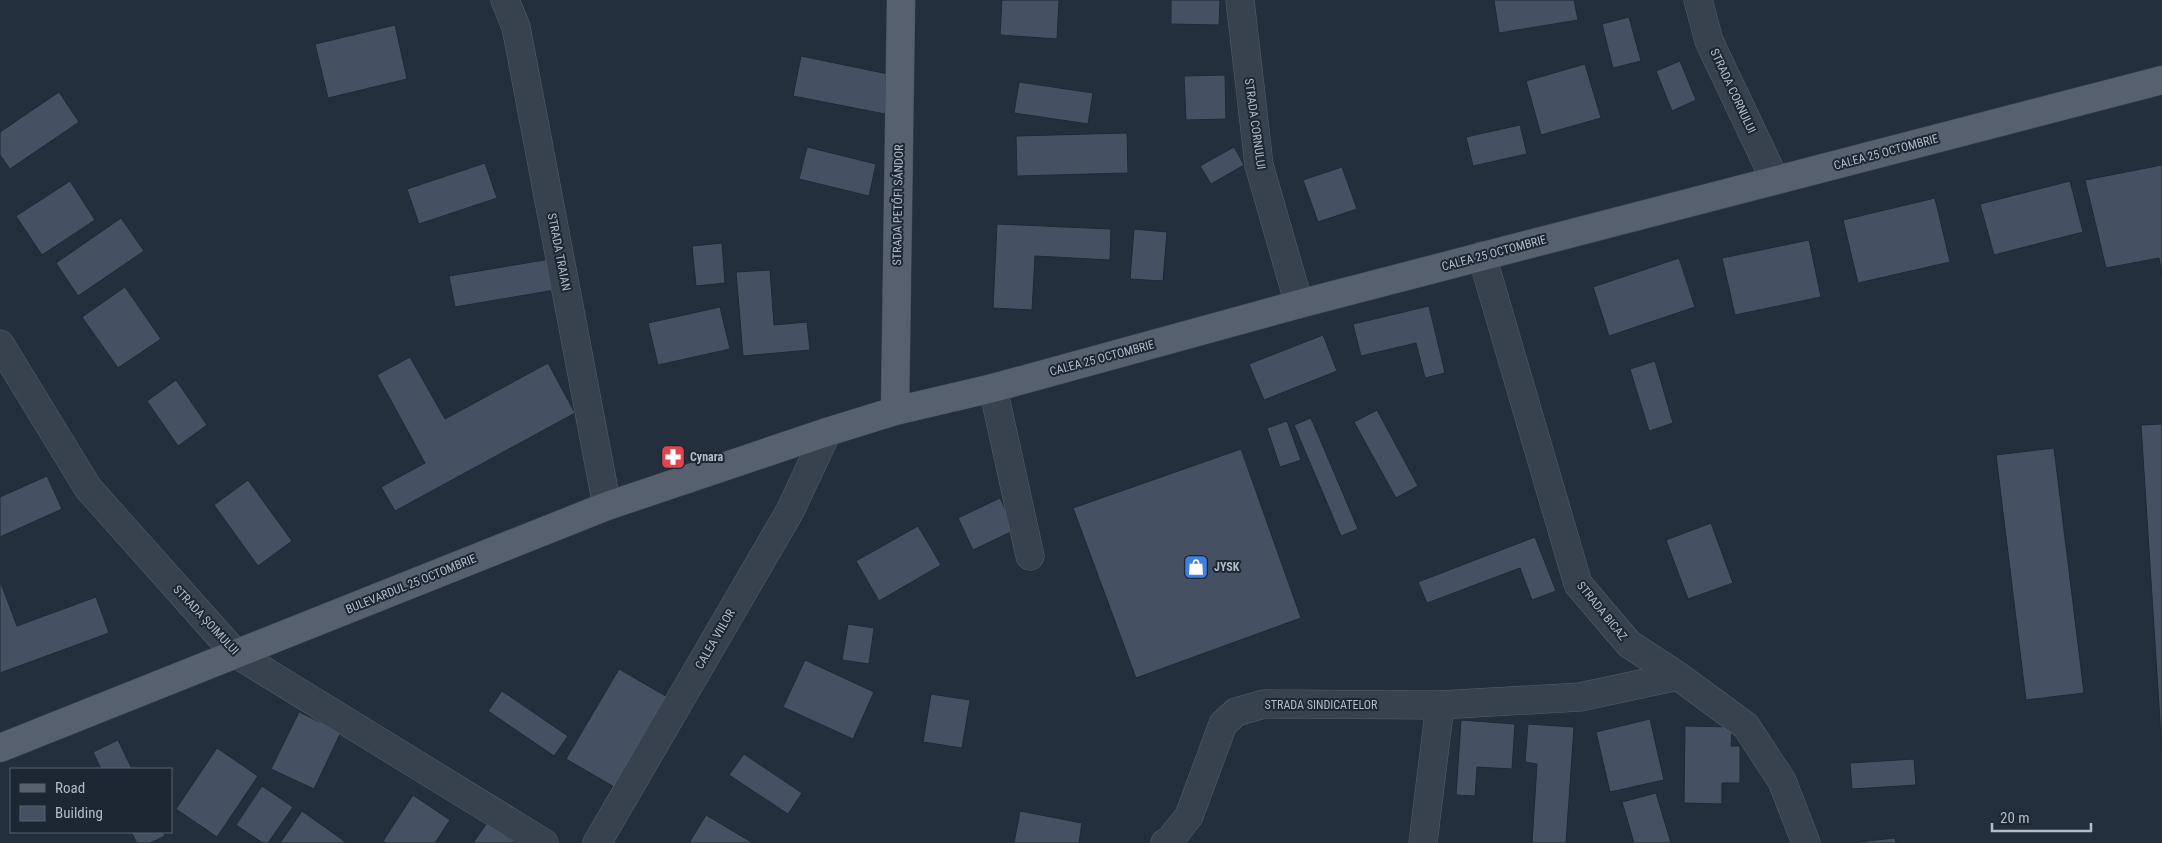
<svg xmlns="http://www.w3.org/2000/svg" width="2162" height="843" font-family="'Roboto Condensed',sans-serif">
<style>
.building{fill:#455162;stroke:#1f2835}
.lines{fill:none;stroke-linecap:round;stroke-linejoin:round}
.minor-casing{stroke:#565f6c;stroke-width:29}
.major-casing{stroke:#414a57;stroke-width:29}
.minor{stroke:#38414e;stroke-width:28}
.major{stroke:#56606e;stroke-width:28}
.labels{text-anchor:middle;dominant-baseline:central;stroke-width:4;stroke-linejoin:round;paint-order:stroke}
.street-label{font-size:12px;fill:#b4bcc9;stroke:#1d2633}
.poi-label{font-size:12px;font-weight:bold;fill:#b4bcc9;stroke:#1d2633;text-anchor:start}
</style>
<rect width="100%" height="100%" fill="#242f3e"/>
<path class="building" d="M1002 0H1059L1057 39 1000 35Z
M1171 0H1220L1219 25 1171 24Z
M1494 0H1574L1578 20 1499 33Z
M1629 17 1641 61 1613 68 1602 24Z
M395 25 407 79 328 98 315 44Z
M801 56 893 75 885 114 793 96Z
M1680 61 1696 100 1672 111 1656 71Z
M1585 64 1601 118 1541 135 1526 81Z
M1225 75 1226 119 1186 120 1184 76Z
M1019 82 1093 93 1088 124 1014 113Z
M59 92 79 122 10 169 0 155V132Z
M1520 125 1527 154 1473 166 1466 137Z
M1127 133 1128 173 1017 176 1016 136Z
M807 147 876 164 869 196 799 179Z
M1234 147 1244 165 1211 184 1200 166Z
M485 163 497 198 419 224 407 189Z
M2162 165V274L2159 258 2106 268 2085 180Z
M1342 167 1357 209 1318 222 1303 180Z
M70 181 95 220 42 255 16 216Z
M2070 181 2083 232 1994 255 1980 204Z
M1935 198 1950 262 1858 283 1843 220Z
M121 218 144 251 78 296 56 263Z
M997 224 1111 229 1110 260 1035 256 1032 310 993 308Z
M1134 229 1167 232 1163 281 1130 279Z
M1809 240 1821 297 1735 315 1722 258Z
M722 243 725 283 696 286 692 246Z
M556 258 561 289 455 307 449 276Z
M1679 258 1695 307 1609 336 1593 287Z
M770 270 774 325 807 322 810 350 743 356 736 272Z
M125 287 161 339 118 368 82 317Z
M1429 306 1445 373 1425 378 1416 343 1361 356 1353 324Z
M720 307 730 349 658 365 648 323Z
M1323 335 1337 371 1264 400 1249 364Z
M410 357 445 419 548 363 575 413 395 511 381 487 425 463 377 375Z
M1655 361 1673 423 1649 431 1630 369Z
M176 380 207 425 178 446 147 401Z
M1377 410 1418 486 1396 498 1354 422Z
M1311 418 1358 529 1341 536 1294 425Z
M1287 421 1301 460 1280 467 1267 428Z
M2162 424V752L2141 425Z
M2054 448 2084 693 2026 700 1996 455Z
M1241 449 1301 618 1136 678 1073 508Z
M47 476 62 509 0 537V497Z
M248 480 292 541 258 566 214 505Z
M1000 498 1015 530 973 550 958 518Z
M1711 523 1733 583 1688 599 1666 540Z
M918 526 941 565 879 601 856 561Z
M1535 537 1556 591 1532 600 1520 568 1427 603 1418 582Z
M0 581 17 626 96 597 109 633 0 673Z
M848 624 874 628 869 664 842 660Z
M805 660 874 692 853 739 783 707Z
M619 669 669 698 616 788 566 759Z
M502 691 568 736 554 756 488 711Z
M931 694 970 700 962 748 923 742Z
M299 712 341 732 314 789 271 769Z
M1650 719 1664 780 1610 792 1596 732Z
M1461 720 1515 724 1512 769 1477 767 1475 796 1456 795Z
M1528 724 1574 727 1566 843H1532L1537 764 1525 762Z
M1685 726 1732 727 1731 746H1740V783H1722V804L1684 803Z
M118 740 132 769H101L93 752Z
M217 748 258 776 217 837 176 809Z
M744 754 802 793 788 814 729 775Z
M1914 759 1916 785 1852 789 1850 763Z
M262 786 293 807 268 843H263L236 825Z
M1656 793 1671 843H1634L1622 802Z
M413 795 450 820 435 843H386L383 841Z
M302 811 347 843H280Z
M1020 811 1082 823 1079 843H1014Z
M706 815 753 843H689Z
M487 823 516 843H473Z
M131 832H163L165 836 150 843H137Z
M1895 838 1896 843H1859L1858 842Z"/>
<g class="lines">
<defs>
<path id="minor" d="M505 0 516 27 607 506
M1240 0 1259 165 1299 304
M1698 0 1709 41 1775 180
M1482 256 1578 584 1629 644 1678 676 1746 726 1782 781 1806 843
M0 344 88 488 235 653 544 843
M993 388 1030 556
M597 843 790 511 827 432
M1165 843 1170 840 1189 816 1223 724 1236 712 1264 704 1440 705 1580 697 1678 676
M1423 843 1440 705"/>
<path id="major" d="M895 411 901 0
M0 748 607 506 827 432 895 411 993 388 1299 304 2162 80"/>
</defs>
<use href="#minor" class="minor-casing"/>
<use href="#major" class="major-casing"/>
<use href="#minor" class="minor"/>
<use href="#major" class="major"/>
</g>
<defs>
<symbol id="pharmacy-square" viewBox="-11 -11 22 22"><rect x="-9" y="-9" width="18" height="18" rx="4" fill="#e0444e" stroke="#1d2633"/><path d="M-2-6h4v4h4v4h-4v4h-4v-4h-4v-4h4Z" fill="#fff"/></symbol>
<symbol id="shop-square" viewBox="-11 -11 22 22"><rect x="-9" y="-9" width="18" height="18" rx="4" fill="#3f7fe0" stroke="#1d2633"/><path d="M-5-2.5h2.3a2.7 3.5 0 0 1 5.4 0H5L5.5 6h-11ZM-1.5-2.5h3a1.5 2.3 0 0 0-3 0Z" fill="#fff"/></symbol>
</defs>
<g fill-rule="evenodd">
<use href="#pharmacy-square" x="659" y="443" width="28" height="28"/>
<use href="#shop-square" x="1182" y="553" width="28" height="28"/>
</g>
<g class="labels">
<g class="street-label">
<text transform="translate(1733 91) rotate(65)">STRADA CORNULUI</text>
<text transform="translate(1255 124) rotate(82)">STRADA CORNULUI</text>
<text transform="translate(1886 152) rotate(-15)">CALEA 25 OCTOMBRIE</text>
<text transform="translate(898 205) rotate(-89)">STRADA PETŐFI SÁNDOR</text>
<text transform="translate(559 252) rotate(79)">STRADA TRAIAN</text>
<text transform="translate(1494 253) rotate(-15)">CALEA 25 OCTOMBRIE</text>
<text transform="translate(1102 358) rotate(-15)">CALEA 25 OCTOMBRIE</text>
<text transform="translate(411 584) rotate(-22)">BULEVARDUL 25 OCTOMBRIE</text>
<text transform="translate(1602 611) rotate(51)">STRADA BICAZ</text>
<text transform="translate(206 620) rotate(47)">STRADA ȘOIMULUI</text>
<text transform="translate(715 639) rotate(-60)">CALEA VIILOR</text>
<text x="1321" y="705">STRADA SINDICATELOR</text>
</g>
<g class="poi-label">
<text x="690" y="457">Cynara</text>
<text x="1214" y="567">JYSK</text>
</g>
</g>
<rect x="10" y="768" width="162" height="65" fill="#1d2633" stroke="#59626f"/>
<rect x="20" y="784" width="25" height="8" fill="#56606e" stroke="#59626f"/>
<text x="55" y="793" font-size="15" fill="#b4bcc9">Road</text>
<rect x="20" y="806" width="25" height="15" fill="#455162" stroke="#59626f"/>
<text x="55" y="818" font-size="15" fill="#b4bcc9">Building</text>
<path d="M1992 823v8h99v-8" fill="none" stroke="#b4bcc9" stroke-width="2.5"/>
<text x="2000" y="823" font-size="15" fill="#b4bcc9" stroke="#1d2633" stroke-width="4" paint-order="stroke">20 m</text>
</svg>
